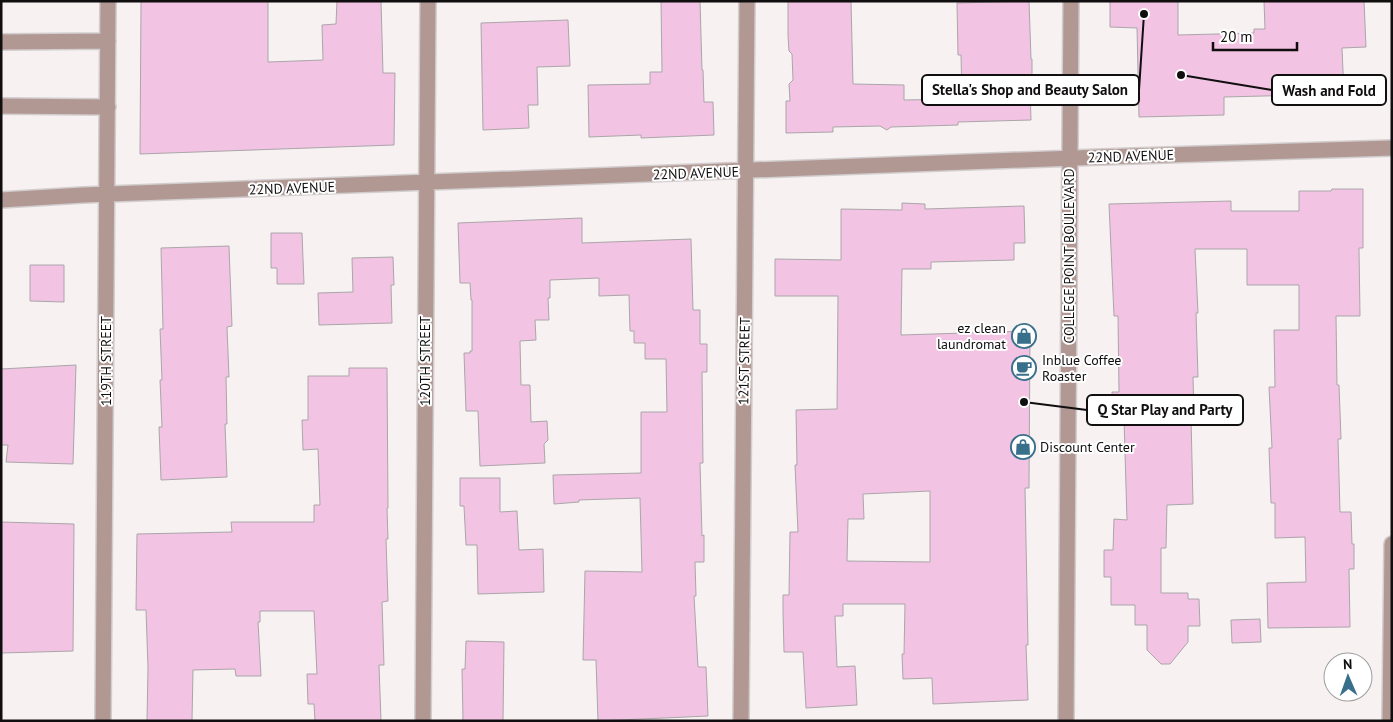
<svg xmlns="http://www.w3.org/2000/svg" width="1393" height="722" font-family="'PT Sans',sans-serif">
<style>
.building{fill:#f2c3e2;stroke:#aaa6a9;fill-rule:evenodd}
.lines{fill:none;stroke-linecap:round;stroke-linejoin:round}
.minor-casing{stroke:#d2cdce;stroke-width:18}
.minor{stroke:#b19893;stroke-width:15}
.labels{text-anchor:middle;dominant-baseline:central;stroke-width:4;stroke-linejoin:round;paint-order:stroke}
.street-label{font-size:14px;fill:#100e0f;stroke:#fff}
.poi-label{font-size:14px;fill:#100e0f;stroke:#fff;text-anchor:start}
.leader{fill:none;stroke:#100e0f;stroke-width:2}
.callout-dot{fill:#100e0f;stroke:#fff;stroke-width:2}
.callout{fill:#fff;stroke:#100e0f;stroke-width:2}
.callout-label{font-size:15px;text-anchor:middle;font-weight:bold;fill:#100e0f}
</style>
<rect width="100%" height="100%" fill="#f7f1f2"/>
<path class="building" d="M141 1H268V62L323 60 322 25 336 24 337 1H381L383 73H395L394 145 140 154Z
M661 1H700L702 70H703L704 102H713L714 135 641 138V135L589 137 588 85 650 84V72H662Z
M788 1H851L853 84 904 85V100L962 99 961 55H958L957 3 1029 1 1031 59H1032V87H1030L1031 120 958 122V125L891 127 887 130 880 126 833 127V132L786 133V101H790L789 84 793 80 792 54 789 51 788 36Z
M1110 1H1178V35L1254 33V29H1265L1264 1H1364L1366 47 1342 48 1344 94 1224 97V115L1139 117 1137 28 1110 27Z
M568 20 570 66 537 67 538 105H528L529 128 483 130 481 23Z
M1332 189H1363V248H1359L1360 316H1336L1337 385H1339L1341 439H1338L1340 512H1351L1352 544H1354V569H1349L1350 627 1268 628 1267 583 1306 582 1305 537 1275 538V503H1271L1269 448H1272L1269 387H1275L1274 330H1299V285H1247V249H1195L1198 313H1196L1198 377H1193L1194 416 1191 417 1193 504 1167 505 1166 548H1161V593H1188V599H1199L1200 626H1188V642L1170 664H1161L1147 650V625H1135V605H1111V577H1104V550H1113L1114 519 1127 520 1124 419H1113L1112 392H1119L1118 316H1114L1109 204 1231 201V211H1299V191H1331Z
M902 203 925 204V209L1024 206 1025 243H1014V260L931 262V269H902L901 335 1030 331 1029 488H1025L1028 645H1026L1028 700 933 704 932 678 903 679 902 654H904L905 604H843V616H835L837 667 855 666 857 705 806 708 803 652H784L783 612V595H789L790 532H798L795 465H797L796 410 837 409 838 296H775V259L841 260V209L902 210ZM930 491V562L847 561 848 519H864L863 494Z
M582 218V243L691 239 693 310H700V344H707V372H702L703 463H700L702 536 704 535V562H695L696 596H694L698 667H706L708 716 598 721 596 660H583L585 571 642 572 640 498 579 500V502L554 504 553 475 641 473V412H667L666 359H645V343H634V331H630L629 295 599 296V278L550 280V298H548L549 320H535L536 340 520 341 521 385H530L531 422 547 421 548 440 544 444 545 463 480 466 478 411H466L464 353H470V351H472V300H471L470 283H460L458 223Z
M271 233H302L304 284H277V268H271Z
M229 246 232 326 227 327 229 377H226L227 424H225L227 477 161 480 159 427H162L160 380H162L160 329H163L161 248Z
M393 257 394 285H391L392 323 319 325 318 293 353 292 352 258Z
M30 265H64V302L30 301Z
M76 365 73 464 6 462 8 445H1V369Z
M349 368H387L388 508H387L388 539H386L388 601 382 602 384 665H379L381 721H315L314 704H308L307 674H317L314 611H260V622H258L261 676H236L235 669 193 670 192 721H147L148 668 146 610H136L137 534 232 532 231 522H314V505H320L318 449 303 450 302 420H308V376H349Z
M460 478H500V512L517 511 519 550 543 549 544 592 478 594 477 545H466L464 506H460Z
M1 522 74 524 73 651 1 653Z
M1260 619 1261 642 1232 643 1231 620Z
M466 641 504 642 503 721H463L462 669H465Z"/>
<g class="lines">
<defs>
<path id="minor" d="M1 42 108 41
M1 106 108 107
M1 200 83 195 1101 157 1392 148
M103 721 108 1
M423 721 428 1
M741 721 747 1
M1066 721 1071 1
M1390 721 1392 544"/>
</defs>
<use href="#minor" class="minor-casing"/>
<use href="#minor" class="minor"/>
</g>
<defs>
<symbol id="shop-ring" viewBox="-11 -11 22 22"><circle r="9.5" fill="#fff" stroke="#386f8a" stroke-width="1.5"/><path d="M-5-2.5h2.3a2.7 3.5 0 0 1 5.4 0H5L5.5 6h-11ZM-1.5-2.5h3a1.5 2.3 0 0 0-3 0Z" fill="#386f8a"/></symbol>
<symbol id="cafe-ring" viewBox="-11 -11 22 22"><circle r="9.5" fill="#fff" stroke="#386f8a" stroke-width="1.5"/><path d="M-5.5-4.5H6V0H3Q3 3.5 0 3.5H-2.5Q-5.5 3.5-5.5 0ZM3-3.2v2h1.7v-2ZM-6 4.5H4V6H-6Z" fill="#386f8a"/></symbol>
</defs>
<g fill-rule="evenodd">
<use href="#shop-ring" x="1010" y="322" width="28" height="28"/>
<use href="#cafe-ring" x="1010" y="354" width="28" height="28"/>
<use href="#shop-ring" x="1009" y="433" width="28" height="28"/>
</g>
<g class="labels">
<g class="street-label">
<text transform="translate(1131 156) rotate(-2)">22ND AVENUE</text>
<text transform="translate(696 173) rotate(-2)">22ND AVENUE</text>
<text transform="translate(292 188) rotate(-2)">22ND AVENUE</text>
<text transform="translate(1069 256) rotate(-90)">COLLEGE POINT BOULEVARD</text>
<text transform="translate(106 361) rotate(-90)">119TH STREET</text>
<text transform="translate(425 361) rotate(-90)">120TH STREET</text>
<text transform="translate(744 361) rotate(-89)">121ST STREET</text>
</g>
<g class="poi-label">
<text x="1006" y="328" text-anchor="end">ez clean<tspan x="1006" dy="16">laundromat</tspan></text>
<text x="1042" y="360">Inblue Coffee<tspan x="1042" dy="16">Roaster</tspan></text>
<text x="1040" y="447">Discount Center</text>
</g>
</g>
<path class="leader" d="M1144 14L1139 90M1181 75L1272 90M1024 402L1087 410"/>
<g class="callout-dot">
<circle cx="1144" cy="14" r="5"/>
<circle cx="1181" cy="75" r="5"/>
<circle cx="1024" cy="402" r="5"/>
</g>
<g class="callout">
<rect x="922" y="75" width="217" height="30" rx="5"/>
<rect x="1272" y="75" width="114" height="30" rx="5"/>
<rect x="1087" y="395" width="156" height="30" rx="5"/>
</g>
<g class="callout-label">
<text x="1030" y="95">Stella's Shop and Beauty Salon</text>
<text x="1329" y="96">Wash and Fold</text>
<text x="1165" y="415">Q Star Play and Party</text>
</g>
<rect width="1393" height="722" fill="none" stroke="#100e0f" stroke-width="5"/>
<g transform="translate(1348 677) rotate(358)"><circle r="24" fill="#ffffff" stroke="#9f9f9f"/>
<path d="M0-4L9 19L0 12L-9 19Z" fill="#386f8a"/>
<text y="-8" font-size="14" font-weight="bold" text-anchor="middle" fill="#100e0f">N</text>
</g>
<path d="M1213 42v8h84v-8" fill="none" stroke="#100e0f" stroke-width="2.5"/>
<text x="1220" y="42" font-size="15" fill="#100e0f" stroke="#ffffff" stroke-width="4" paint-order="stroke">20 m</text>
</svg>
